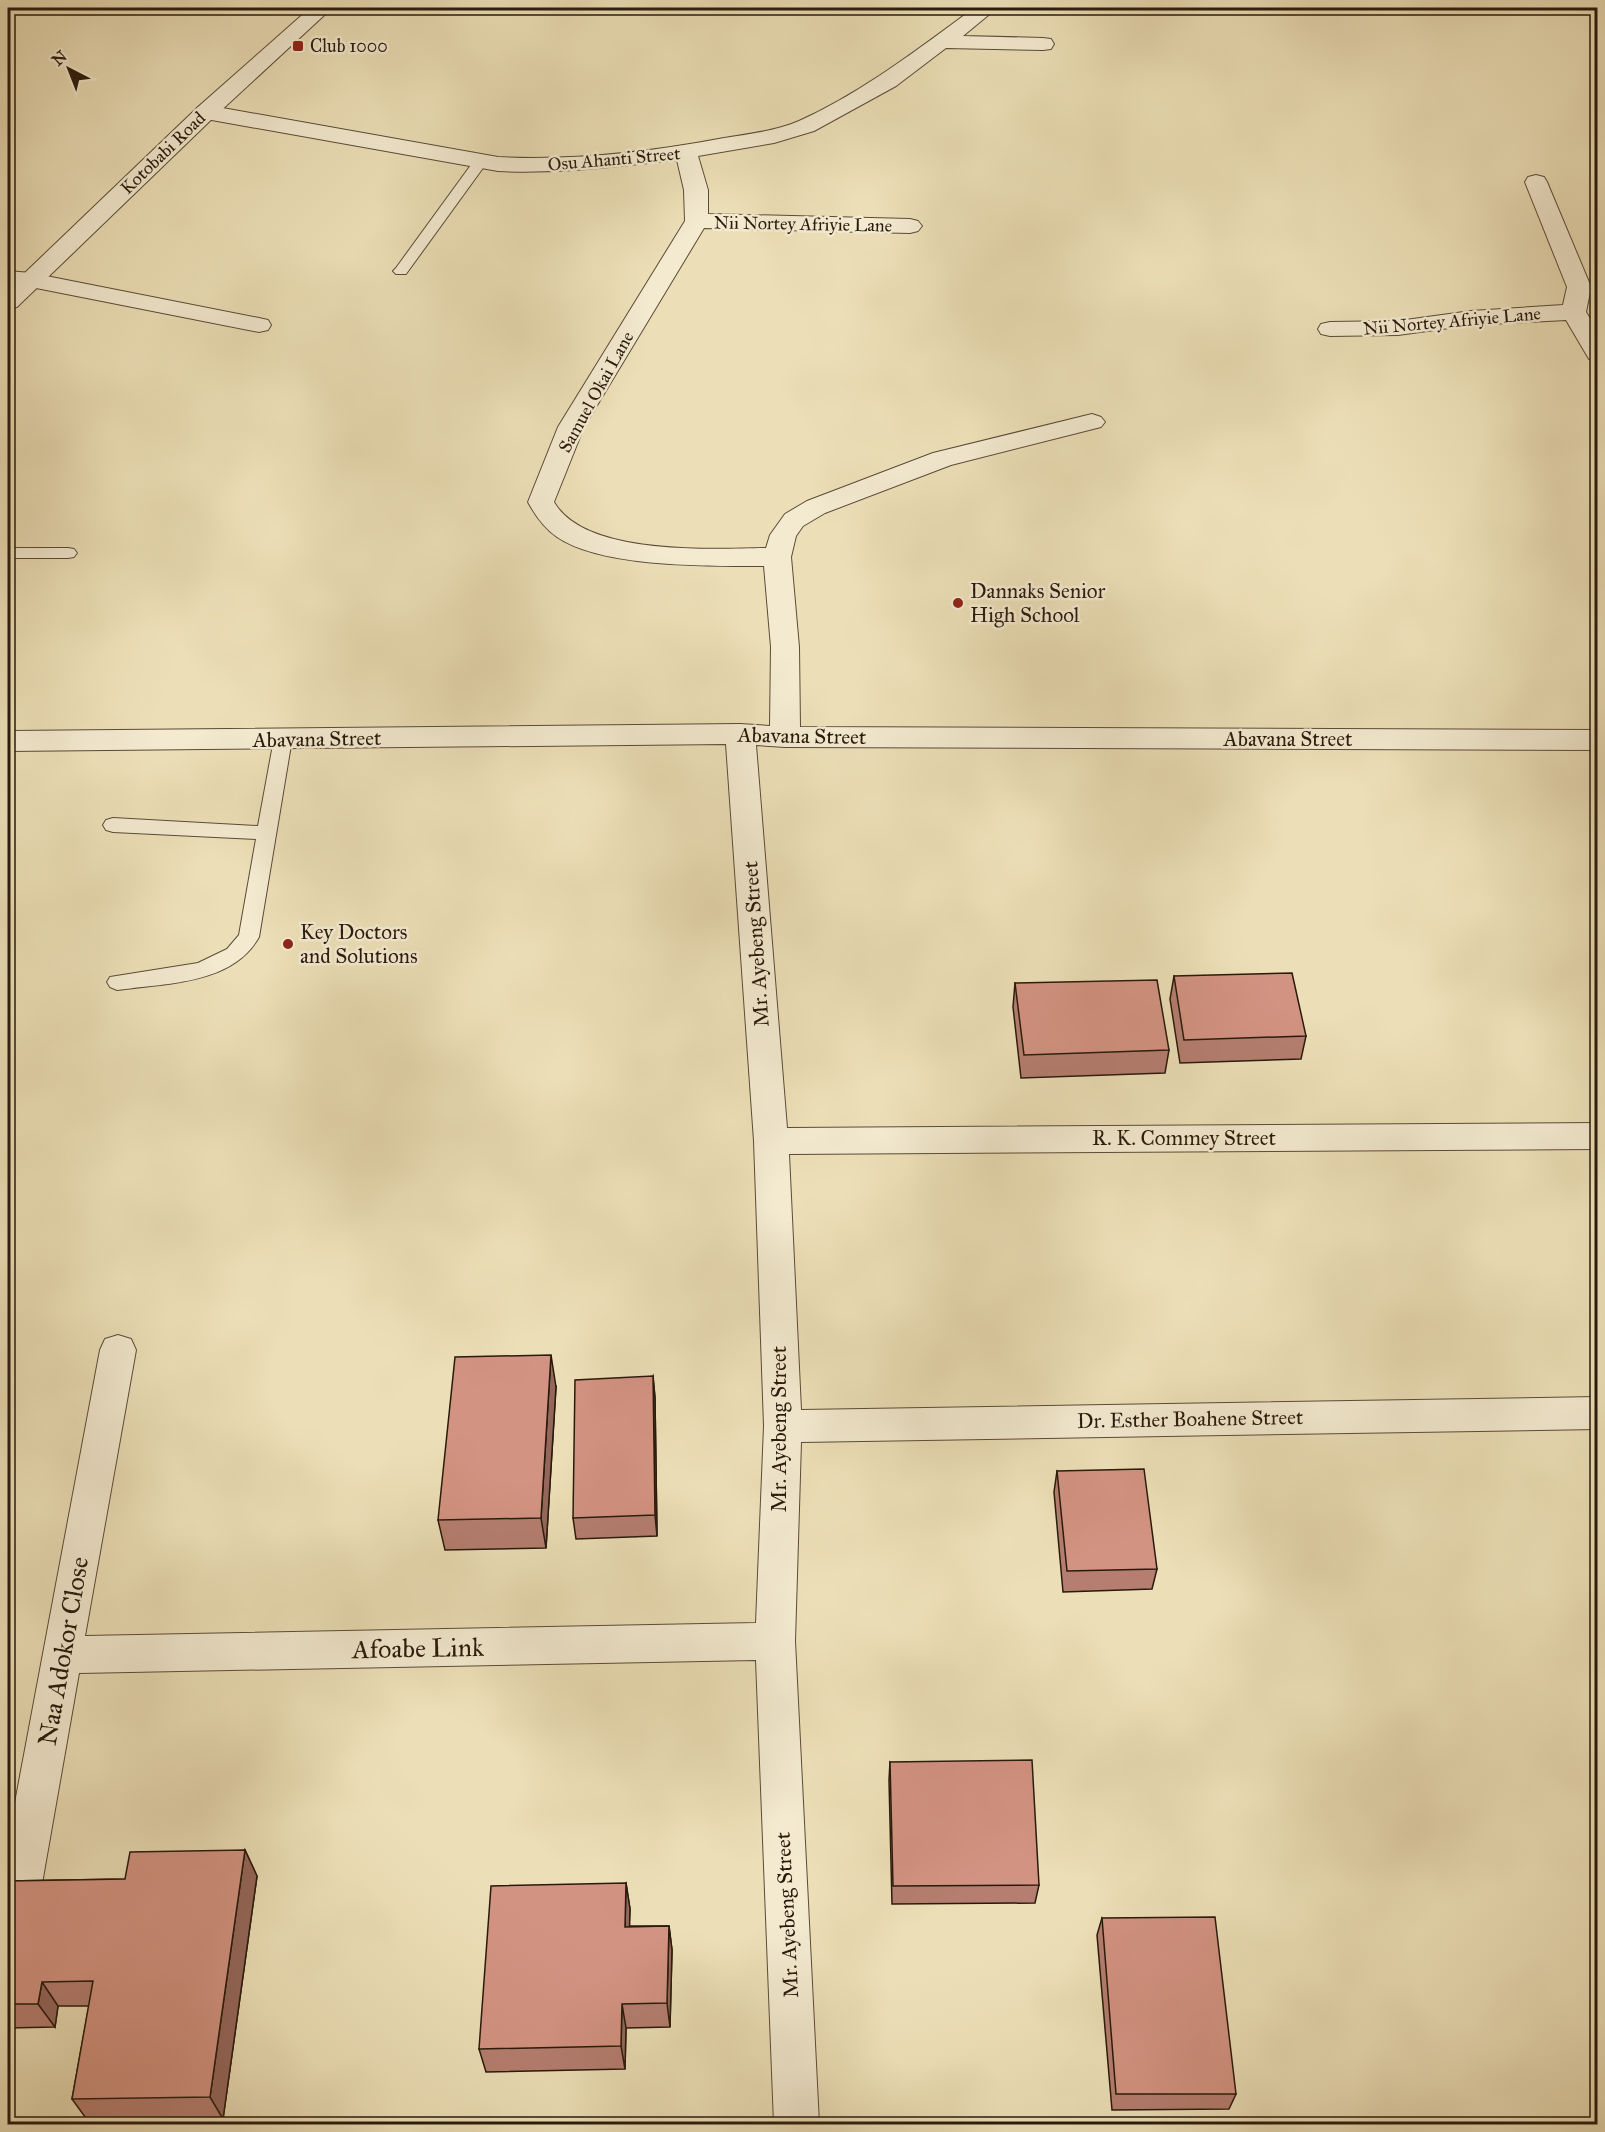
<svg xmlns="http://www.w3.org/2000/svg" width="1605" height="2132" font-family="'IM FELL Great Primer',serif">
<style>
.lines{fill:none;stroke-linecap:round;stroke-linejoin:round}
.service-casing{stroke:#5a4b37;stroke-width:2}
.minor-casing{stroke:#5a4b37;stroke-width:2}
.tertiary-casing{stroke:#5a4b37;stroke-width:2}
.service{fill:#f3ead0;fill-rule:evenodd}
.minor{fill:#f3ead0;fill-rule:evenodd}
.tertiary{fill:#f3ead0;fill-rule:evenodd}
.wall{fill:#b57e70;stroke:#291a0c;stroke-width:1.5}
.shaded-wall{fill:#94675b;stroke:#291a0c;stroke-width:1.5}
.building{fill:#d39382;stroke:#291a0c;stroke-width:1.5}
.poi-dot{fill:#8f2418;stroke:#f3ead0;stroke-width:2}
.labels{text-anchor:middle;dominant-baseline:central;stroke-width:5;stroke-linejoin:round;paint-order:stroke}
.far-poi-label{font-size:18px;fill:#291a0c;stroke:#f3ead0;text-anchor:start}
.far-street-label{font-size:18px;fill:#291a0c;stroke:#f3ead0}
.poi-label{font-size:21px;fill:#291a0c;stroke:#f3ead0;text-anchor:start}
.street-label{font-size:21px;fill:#291a0c;stroke:#f3ead0}
.near-street-label{font-size:26px;fill:#291a0c;stroke:#f3ead0}
</style>
<rect width="100%" height="100%" fill="#ecdfb7"/>
<filter id="stains"><feTurbulence type="fractalNoise" baseFrequency=".00333" numOctaves="4"/><feColorMatrix values="0 0 0 0 .2 0 0 0 0 .09 0 0 0 0 .02 0 0 0 .5 -.17"/></filter>
<radialGradient id="worn" r=".72"><stop offset=".6" stop-color="#630" stop-opacity="0"/><stop offset="1" stop-color="#630" stop-opacity=".3"/></radialGradient>
<g class="lines">
<defs>
<path id="service" d="M481 157 488 161 406 274H396L393 271 396 268 476 158Z
M8 548H68L74 549 77 553 74 557 68 558H8Z
M283 733 290 735 292 739 259 937C232 985 165 983 117 990L110 987 107 982 110 977 198 963 227 949 239 935 256 839 113 832 106 830 103 825 106 820 113 818 258 826 274 739 276 735Z"/>
<path id="minor" d="M974 8H997L963 36 1043 38 1051 39 1054 44 1051 49 1043 50 946 48 896 86 814 131 774 143 698 156 708 190V214L910 219 918 221 922 226 918 231 910 233 704 228 584 427 554 502C585 556 711 549 766 548L770 535 785 514 807 501 933 453 1092 414 1101 417 1105 422 1101 427 951 465 825 513 803 526 796 536 791 557 799 647 800 727 1598 730V750L785 747 756 745 787 1128 1598 1123V1149L789 1154 801 1410 1598 1397V1429L801 1442 795 1641 819 2124H774L756 1660 79 1673 30 1952 23 1967 8 1973V1840L100 1350 105 1339 118 1335 131 1339 136 1350 85 1636 756 1623 764 1426 754 1141 726 744 8 751V731L740 724 770 726 771 647 764 566C710 566 602 568 557 537 544 528 535 515 528 502L558 427 685 221 684 190 677 160C617 166 558 174 498 171L206 119 198 117 195 112 198 107 206 105 498 157C573 161 650 152 724 138 749 134 776 131 799 121 863 92 918 49 974 8Z
M1536 175 1544 177 1547 182 1591 287 1586 312 1598 332V361L1589 359 1566 320 1471 325 1398 335 1330 336 1321 334 1318 329 1321 324 1330 322 1398 321 1471 311 1563 305 1567 287 1525 182 1528 177Z
M8 271 31 273 259 318 268 320 271 325 268 330 259 332 31 287 8 285Z"/>
<path id="tertiary" d="M310 8H332L214 117 17 307 8 309V289L198 107Z"/>
</defs>
<use href="#service" class="service-casing"/>
<use href="#minor" class="minor-casing"/>
<use href="#tertiary" class="tertiary-casing"/>
<use href="#service" class="service"/>
<use href="#minor" class="minor"/>
<use href="#tertiary" class="tertiary"/>
</g>
<path class="wall" d="M1174 976 1306 1036 1301 1059 1180 1063 1170 999Z
M1015 983 1169 1050 1165 1073 1021 1078 1013 1007Z
M653 1376 655 1398 657 1536 576 1539 573 1518Z
M556 1387 546 1548 445 1550 438 1520Z
M1057 1471 1157 1569 1152 1589 1063 1592 1054 1492Z
M890 1762 1039 1885 1035 1903 892 1904 889 1780Z
M245 1850 257 1876 223 2119 88 2121 72 2099 89 2006H58L55 2027 8 2028V1881L125 1879Z
M626 1883 630 1909 629 1926H669L672 1950 670 2027 626 2028 625 2069 486 2072 479 2049Z
M1102 1918 1236 2094 1229 2109 1112 2110 1097 1935Z"/>
<path class="shaded-wall" d="M551 1355 556 1387 546 1548 541 1518Z
M653 1376 655 1398 657 1536 655 1515Z
M245 1850 257 1876 223 2119 210 2097Z
M626 1883 630 1909 629 1951 625 1927Z
M669 1926 672 1950 670 2027 667 2003Z
M42 1982 58 2006 55 2027 38 2004Z
M622 2004 626 2028 625 2069 621 2046Z"/>
<path class="building" d="M1292 973 1306 1036 1184 1040 1174 976Z
M1157 980 1169 1050 1024 1055 1015 983Z
M551 1355 541 1518 438 1520 455 1357Z
M653 1376 655 1515 573 1518 575 1380Z
M1144 1469 1157 1569 1067 1571 1057 1471Z
M1032 1760 1039 1885 893 1886 890 1762Z
M245 1850 210 2097 72 2099 93 1981 42 1982 38 2004H8V1881L125 1879 130 1852Z
M626 1883 625 1927 669 1926 667 2003 622 2004 621 2046 479 2049 491 1886Z
M1215 1917 1236 2094H1116L1102 1918Z
M368 2122V2124H269Z"/>
<g class="poi-dot">
<rect x="292" y="40" width="12" height="12" rx="3"/>
<circle cx="958" cy="603" r="6"/>
<circle cx="288" cy="944" r="6"/>
</g>
<g class="labels">
<g class="far-poi-label">
<text x="310" y="46">Club 1000</text>
</g>
<g class="far-street-label">
<text transform="translate(163 153) rotate(-44)">Kotobabi Road</text>
<text transform="translate(614 159) rotate(-5)">Osu Ahanti Street</text>
<text transform="translate(803 224) rotate(1)">Nii Nortey Afriyie Lane</text>
<text transform="translate(1452 321) rotate(-5)">Nii Nortey Afriyie Lane</text>
<text transform="translate(596 392) rotate(-61)">Samuel Okai Lane</text>
</g>
<g class="poi-label">
<text x="970" y="591">Dannaks Senior<tspan x="970" dy="24">High School</tspan></text>
<text x="300" y="932">Key Doctors<tspan x="300" dy="24">and Solutions</tspan></text>
</g>
<g class="street-label">
<text transform="translate(802 736) rotate(1)">Abavana Street</text>
<text transform="translate(317 739) rotate(-1)">Abavana Street</text>
<text x="1288" y="739">Abavana Street</text>
<text transform="translate(756 944) rotate(-94)">Mr. Ayebeng Street</text>
<text x="1184" y="1138">R. K. Commey Street</text>
<text transform="translate(1190 1419) rotate(-1)">Dr. Esther Boahene Street</text>
<text transform="translate(779 1429) rotate(-90)">Mr. Ayebeng Street</text>
<text transform="translate(787 1915) rotate(-93)">Mr. Ayebeng Street</text>
</g>
<g class="near-street-label">
<text transform="translate(418 1648) rotate(-1)">Afoabe Link</text>
<text transform="translate(63 1651) rotate(-80)">Naa Adokor Close</text>
</g>
</g>
<rect width="1605" height="2132" fill="none" stroke="#ecdfb7" stroke-width="30"/>
<rect x="9" y="9" width="1587" height="2114" fill="none" stroke="#291a0c" stroke-width="3"/>
<rect x="15" y="15" width="1575" height="2102" fill="none" stroke="#291a0c" stroke-width="1.5"/>
<g transform="translate(69 69) rotate(318)" stroke="#f3ead0" stroke-width="4.5" paint-order="stroke">
<path d="M0-4.5L10 22L0 15L-10 22Z" fill="#291a0c"/>
<text y="-9" font-size="16" font-weight="bold" text-anchor="middle" fill="#291a0c">N</text>
</g>
<rect width="100%" height="100%" filter="url(#stains)"/>
<rect width="100%" height="100%" fill="url(#worn)"/>
</svg>
